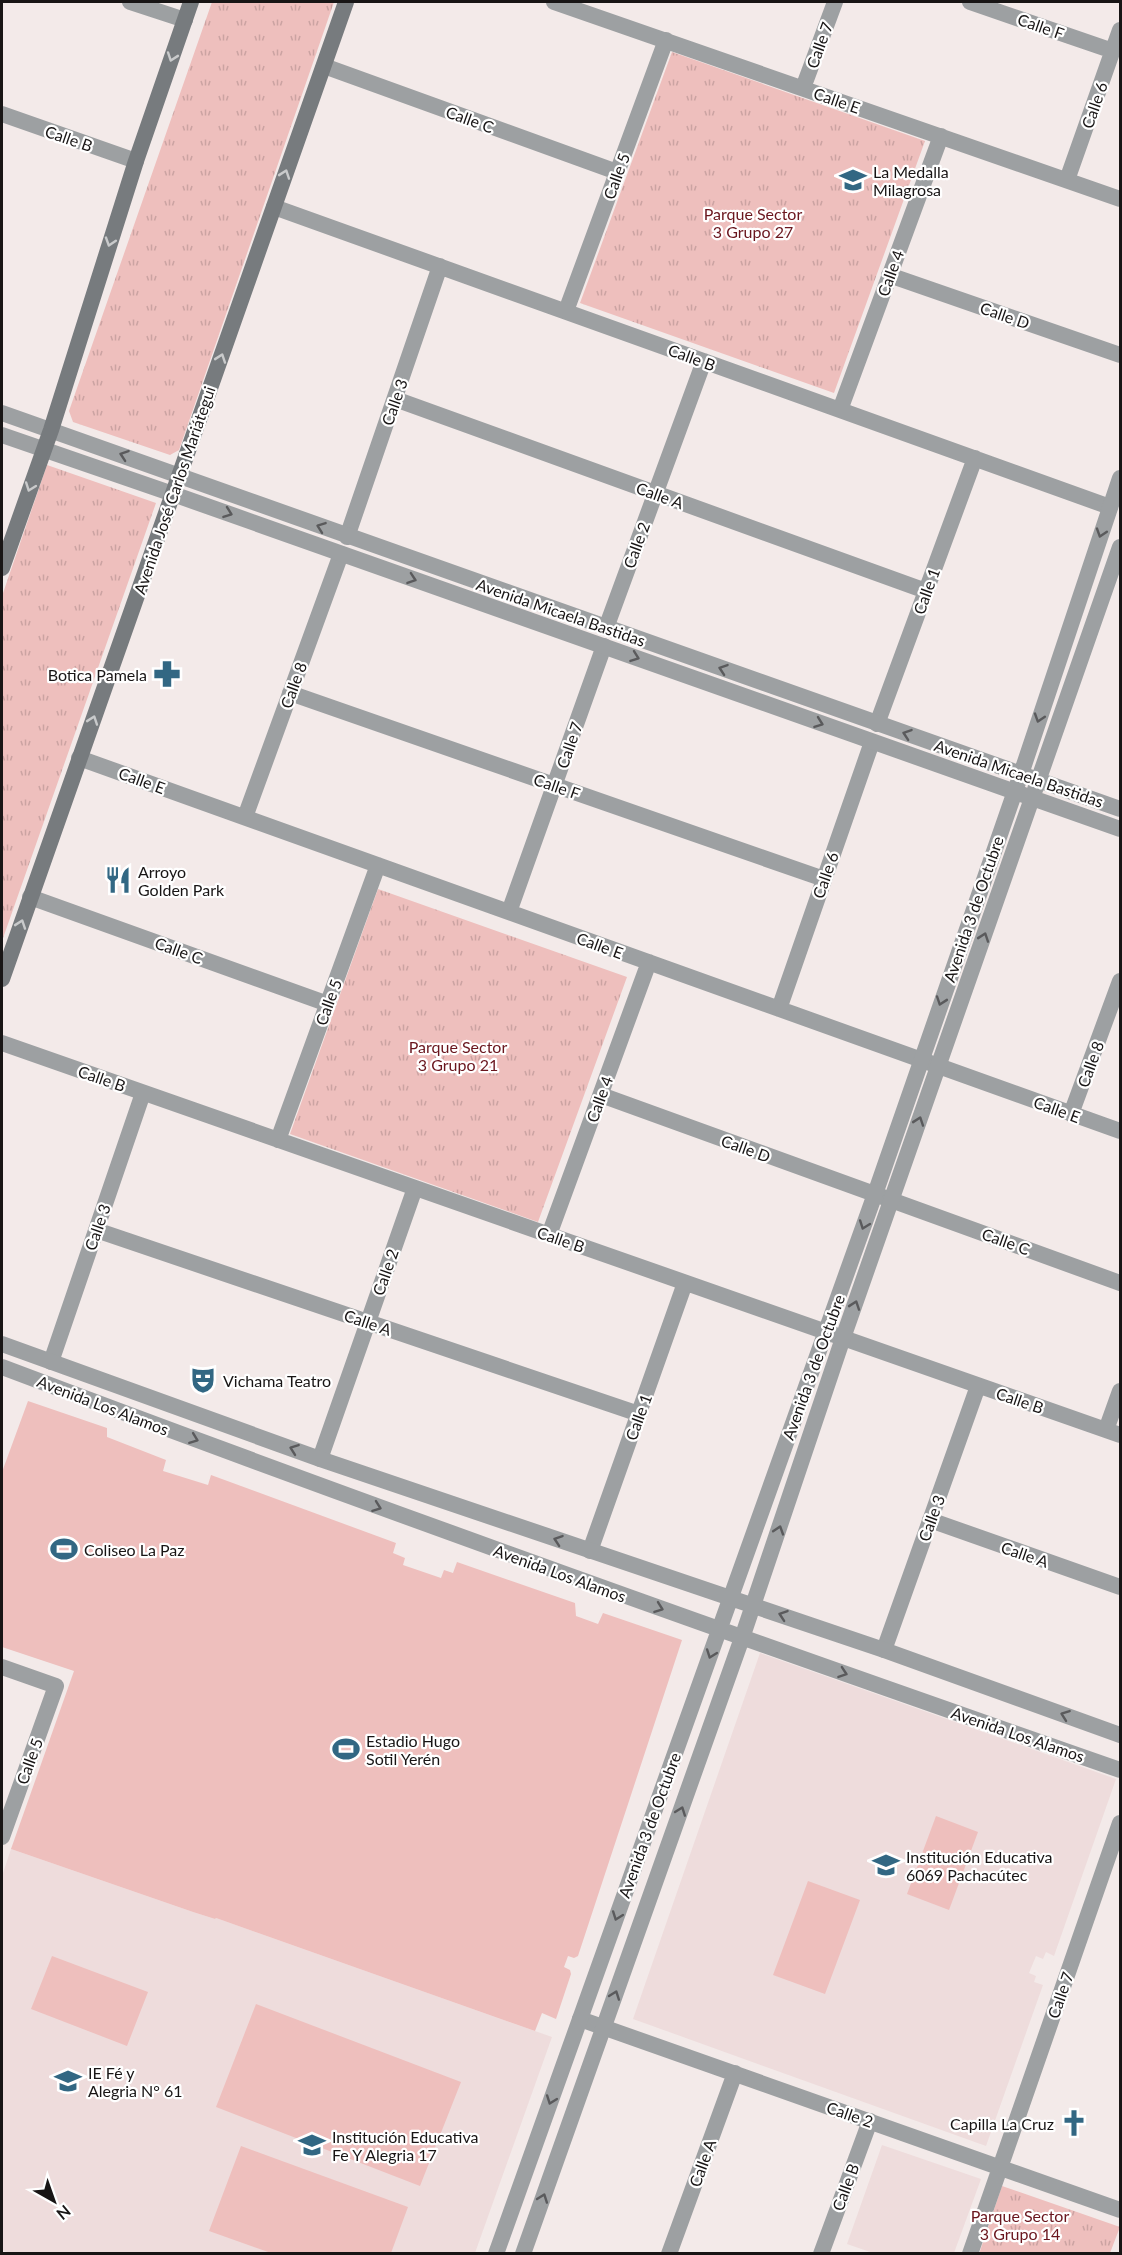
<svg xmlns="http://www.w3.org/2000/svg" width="1122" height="2255" font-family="Lato,sans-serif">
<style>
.built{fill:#eedcdc}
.grass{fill:#eebfbd}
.park{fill:url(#park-tufts)}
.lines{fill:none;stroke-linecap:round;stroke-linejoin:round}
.minor{stroke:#9da0a2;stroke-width:16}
.tertiary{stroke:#9da0a2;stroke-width:16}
.secondary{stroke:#777b7e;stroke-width:16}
.oneway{stroke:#c9cacb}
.oneway2{stroke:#5a5a5c}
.labels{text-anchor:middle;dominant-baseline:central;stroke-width:4.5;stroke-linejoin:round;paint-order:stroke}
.street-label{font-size:16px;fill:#181515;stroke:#fff}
.poi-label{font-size:16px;fill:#181515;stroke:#fff;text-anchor:start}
.park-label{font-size:16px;fill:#6a161e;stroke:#fff}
</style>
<defs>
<pattern id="park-tufts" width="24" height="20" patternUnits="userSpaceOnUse" patternTransform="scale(1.5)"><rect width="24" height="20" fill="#eebfbd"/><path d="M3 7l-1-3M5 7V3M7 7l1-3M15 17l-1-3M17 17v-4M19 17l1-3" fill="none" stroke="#cba3a2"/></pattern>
</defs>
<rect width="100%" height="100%" fill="#f3eae9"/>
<path class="built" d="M760 1653 1116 1779 1054 1956 1046 1952 1043 1959 1036 1956 1029 1973 1036 1976 1034 1982 1043 1985 986 2146 633 2019Z
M11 1849 193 1912 215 1919 216 1918 552 2037 475 2253 12 2254 2 2250V1876Z
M882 2145 981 2179 954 2253H873L847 2244Z"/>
<path class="grass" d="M28 1401 107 1428V1437L166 1460 163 1471 208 1485 211 1475 396 1543 393 1553 405 1558 403 1565 441 1578 444 1570 453 1573 457 1562 575 1603 576 1616 598 1624 603 1613 682 1640 578 1956 574 1958 568 1956 564 1967 570 1970 571 1974 556 2019 542 2013 535 2031 216 1918 215 1919 193 1912 11 1849 74 1671 2 1647V1472Z
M936 1816 978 1832 949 1910 907 1894Z
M808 1881 860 1900 825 1994 773 1975Z
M52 1956 148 1992 127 2046 31 2009Z
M256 2004 461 2082 420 2186 216 2107Z
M241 2146 408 2207 391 2253H271L209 2231Z"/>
<path class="park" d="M212 2H334L179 450 170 455 73 422 69 411Z
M672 52 925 141 834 393 580 303Z
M47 465 156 503 2 941V596Z
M378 889 627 977 538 1222 290 1134Z
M1002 2186 1120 2227 1110 2253 979 2254Z"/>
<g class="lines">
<path class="minor" d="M130 2 185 20
M554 2 1120 199
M970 2 1113 51
M324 66 617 172
M803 88 835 2
M2 114 136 161
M1067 180 1120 30
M274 207 1110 507
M889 275 1120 355
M566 311 666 40
M395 399 926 591
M840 410 941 136
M347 537 440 266
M606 628 704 361
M290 693 824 879
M877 724 975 458
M79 758 1120 1131
M245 817 341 554
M30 897 328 1004
M509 912 604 646
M779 1009 872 742
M2 1043 1120 1435
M601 1095 1120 1283
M1071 1114 1120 981
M278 1140 378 865
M96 1230 639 1414
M549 1235 649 962
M51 1362 143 1093
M1106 1430 1120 1391
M320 1459 415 1188
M930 1520 1120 1587
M590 1551 685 1283
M884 1650 978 1386
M2 1667 56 1686 2 1837
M580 2019 1120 2210
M669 2254 735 2073
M821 2254 870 2121
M970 2254 1120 1823"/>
<path class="tertiary" d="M2 413 1120 809
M2 435 173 494 1120 829
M2 1344 320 1459 884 1650 1120 1735
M2 1367C373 1507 746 1640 1120 1770
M496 2254 875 1194 1021 774 1120 478
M523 2254 742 1638 843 1338 1120 547"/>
<path class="secondary" d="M2 568 51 430 136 161 191 2
M2 979 346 2"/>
</g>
<defs><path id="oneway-chevron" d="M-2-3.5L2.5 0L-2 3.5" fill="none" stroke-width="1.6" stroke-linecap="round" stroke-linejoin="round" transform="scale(1.5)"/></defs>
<g class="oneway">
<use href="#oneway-chevron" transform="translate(172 57) rotate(109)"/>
<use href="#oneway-chevron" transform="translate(285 174) rotate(-71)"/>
<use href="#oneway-chevron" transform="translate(110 242) rotate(108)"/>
<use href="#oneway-chevron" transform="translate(221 358) rotate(-71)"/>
<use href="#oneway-chevron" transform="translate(30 487) rotate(110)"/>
<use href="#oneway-chevron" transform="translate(93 720) rotate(-71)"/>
<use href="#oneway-chevron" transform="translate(21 924) rotate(-71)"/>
</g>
<g class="oneway2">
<use href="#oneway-chevron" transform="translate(124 455) rotate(-161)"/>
<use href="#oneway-chevron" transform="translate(228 513) rotate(20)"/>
<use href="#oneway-chevron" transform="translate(321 527) rotate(-160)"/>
<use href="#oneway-chevron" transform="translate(1101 533) rotate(108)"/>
<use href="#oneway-chevron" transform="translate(412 579) rotate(19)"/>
<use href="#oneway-chevron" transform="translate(635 657) rotate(20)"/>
<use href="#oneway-chevron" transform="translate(723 669) rotate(-161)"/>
<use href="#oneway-chevron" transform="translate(1039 718) rotate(108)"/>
<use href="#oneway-chevron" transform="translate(819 723) rotate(20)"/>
<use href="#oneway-chevron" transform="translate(907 734) rotate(-161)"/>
<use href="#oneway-chevron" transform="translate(984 937) rotate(-71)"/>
<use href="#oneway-chevron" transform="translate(941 1001) rotate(109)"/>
<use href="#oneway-chevron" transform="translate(919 1121) rotate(-71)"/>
<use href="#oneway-chevron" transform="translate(864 1225) rotate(110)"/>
<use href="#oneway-chevron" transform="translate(855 1305) rotate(-71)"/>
<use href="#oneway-chevron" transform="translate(194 1439) rotate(21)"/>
<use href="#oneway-chevron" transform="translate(294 1449) rotate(-160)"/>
<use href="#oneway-chevron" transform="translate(377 1507) rotate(20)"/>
<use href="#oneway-chevron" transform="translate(779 1530) rotate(-72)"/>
<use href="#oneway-chevron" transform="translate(558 1540) rotate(-161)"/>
<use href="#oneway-chevron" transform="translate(659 1608) rotate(20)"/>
<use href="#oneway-chevron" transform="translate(783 1615) rotate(-161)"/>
<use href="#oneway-chevron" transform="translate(711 1654) rotate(110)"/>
<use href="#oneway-chevron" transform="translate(843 1673) rotate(19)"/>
<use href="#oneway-chevron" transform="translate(1065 1715) rotate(-160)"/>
<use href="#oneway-chevron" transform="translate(681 1811) rotate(-70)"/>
<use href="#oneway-chevron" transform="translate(617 1916) rotate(110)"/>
<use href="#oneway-chevron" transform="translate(615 1995) rotate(-70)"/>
<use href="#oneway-chevron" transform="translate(551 2100) rotate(110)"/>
<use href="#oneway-chevron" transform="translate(543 2198) rotate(-70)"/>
</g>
<defs>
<symbol id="school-bare" viewBox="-9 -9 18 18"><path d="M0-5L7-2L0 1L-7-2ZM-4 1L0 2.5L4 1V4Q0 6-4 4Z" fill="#326783" stroke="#fff" stroke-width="2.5" paint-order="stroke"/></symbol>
<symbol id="pharmacy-bare" viewBox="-9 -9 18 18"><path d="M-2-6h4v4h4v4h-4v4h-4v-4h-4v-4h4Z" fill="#326783" stroke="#fff" stroke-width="2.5" paint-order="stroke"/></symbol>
<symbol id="restaurant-bare" viewBox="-9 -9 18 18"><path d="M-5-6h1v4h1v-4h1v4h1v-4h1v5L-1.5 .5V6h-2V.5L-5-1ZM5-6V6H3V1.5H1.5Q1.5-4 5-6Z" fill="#326783" stroke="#fff" stroke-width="2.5" paint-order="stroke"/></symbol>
<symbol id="theatre-bare" viewBox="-9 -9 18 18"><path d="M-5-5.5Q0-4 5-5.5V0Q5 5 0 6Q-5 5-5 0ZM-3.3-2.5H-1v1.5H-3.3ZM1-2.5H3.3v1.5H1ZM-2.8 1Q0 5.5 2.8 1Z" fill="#326783" stroke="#fff" stroke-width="2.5" paint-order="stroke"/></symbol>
<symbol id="stadium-bare" viewBox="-9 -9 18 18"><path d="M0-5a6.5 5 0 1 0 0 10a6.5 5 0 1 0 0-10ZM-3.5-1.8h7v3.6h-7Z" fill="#326783" stroke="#fff" stroke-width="2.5" paint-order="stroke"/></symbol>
<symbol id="church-bare" viewBox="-9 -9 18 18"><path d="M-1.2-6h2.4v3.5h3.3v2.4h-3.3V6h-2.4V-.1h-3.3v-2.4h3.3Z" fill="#326783" stroke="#fff" stroke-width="2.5" paint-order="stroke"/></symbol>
</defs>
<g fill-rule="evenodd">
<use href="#school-bare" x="834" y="161" width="38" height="38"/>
<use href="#pharmacy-bare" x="148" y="655" width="38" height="38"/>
<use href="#restaurant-bare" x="99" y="861" width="38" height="38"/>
<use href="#theatre-bare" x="184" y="1361" width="38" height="38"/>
<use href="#stadium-bare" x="45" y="1530" width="38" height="38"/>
<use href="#stadium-bare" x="327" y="1730" width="38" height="38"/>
<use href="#school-bare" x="867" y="1846" width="38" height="38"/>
<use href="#school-bare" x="49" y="2062" width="38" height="38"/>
<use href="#church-bare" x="1055" y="2104" width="38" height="38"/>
<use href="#school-bare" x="293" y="2126" width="38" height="38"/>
</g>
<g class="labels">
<g class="street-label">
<text transform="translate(1041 26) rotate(19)">Calle F</text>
<text transform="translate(819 45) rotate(-70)">Calle 7</text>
<text transform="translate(837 100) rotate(19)">Calle E</text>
<text transform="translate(1094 105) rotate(-71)">Calle 6</text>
<text transform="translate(470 119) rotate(20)">Calle C</text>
<text transform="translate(69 138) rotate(19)">Calle B</text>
<text transform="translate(616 176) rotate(-70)">Calle 5</text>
<text transform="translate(890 273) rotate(-70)">Calle 4</text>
<text transform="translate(1005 315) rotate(19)">Calle D</text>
<text transform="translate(692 357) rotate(20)">Calle B</text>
<text transform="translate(394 402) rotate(-71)">Calle 3</text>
<text transform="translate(174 490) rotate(-71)">Avenida José Carlos Mariátegui</text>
<text transform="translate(660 495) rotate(20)">Calle A</text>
<text transform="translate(636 545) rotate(-70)">Calle 2</text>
<text transform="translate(926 591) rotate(-70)">Calle 1</text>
<text transform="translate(561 612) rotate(19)">Avenida Micaela Bastidas</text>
<text transform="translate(293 685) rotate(-70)">Calle 8</text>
<text transform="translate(569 745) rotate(-71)">Calle 7</text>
<text transform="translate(1019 773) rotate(19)">Avenida Micaela Bastidas</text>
<text transform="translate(142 780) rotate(20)">Calle E</text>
<text transform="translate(557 786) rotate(19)">Calle F</text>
<text transform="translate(825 875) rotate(-71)">Calle 6</text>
<text transform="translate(973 909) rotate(-71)">Avenida 3 de Octubre</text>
<text transform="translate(600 945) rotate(20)">Calle E</text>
<text transform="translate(179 950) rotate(20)">Calle C</text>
<text transform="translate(328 1002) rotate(-70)">Calle 5</text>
<text transform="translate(1090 1064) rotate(-70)">Calle 8</text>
<text transform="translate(102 1078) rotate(19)">Calle B</text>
<text transform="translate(599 1099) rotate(-70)">Calle 4</text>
<text transform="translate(1057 1109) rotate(20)">Calle E</text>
<text transform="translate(746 1148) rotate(20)">Calle D</text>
<text transform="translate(97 1227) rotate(-71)">Calle 3</text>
<text transform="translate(561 1239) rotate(19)">Calle B</text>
<text transform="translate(1006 1241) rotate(20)">Calle C</text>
<text transform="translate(385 1272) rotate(-71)">Calle 2</text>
<text transform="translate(368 1322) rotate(19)">Calle A</text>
<text transform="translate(813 1367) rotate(-70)">Avenida 3 de Octubre</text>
<text transform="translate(1020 1400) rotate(19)">Calle B</text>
<text transform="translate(103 1405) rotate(21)">Avenida Los Alamos</text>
<text transform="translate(638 1417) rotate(-70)">Calle 1</text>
<text transform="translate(931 1518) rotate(-70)">Calle 3</text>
<text transform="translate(1025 1554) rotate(19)">Calle A</text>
<text transform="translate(560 1573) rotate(20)">Avenida Los Alamos</text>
<text transform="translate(1018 1734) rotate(19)">Avenida Los Alamos</text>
<text transform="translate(29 1761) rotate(-70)">Calle 5</text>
<text transform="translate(649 1825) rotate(-70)">Avenida 3 de Octubre</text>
<text transform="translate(1060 1995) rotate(-71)">Calle 7</text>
<text transform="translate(850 2114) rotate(19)">Calle 2</text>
<text transform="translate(702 2163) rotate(-70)">Calle A</text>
<text transform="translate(845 2187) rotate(-70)">Calle B</text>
</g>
<g class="poi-label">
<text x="873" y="171">La Medalla<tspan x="873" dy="18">Milagrosa</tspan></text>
<text x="147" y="674" text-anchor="end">Botica Pamela</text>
<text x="138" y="871">Arroyo<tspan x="138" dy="18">Golden Park</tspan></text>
<text x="223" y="1380">Vichama Teatro</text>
<text x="84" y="1549">Coliseo La Paz</text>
<text x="366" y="1740">Estadio Hugo<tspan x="366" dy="18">Sotil Yerén</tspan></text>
<text x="906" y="1856">Institución Educativa<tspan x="906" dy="18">6069 Pachacútec</tspan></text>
<text x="88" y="2072">IE Fé y<tspan x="88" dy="18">Alegria N° 61</tspan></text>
<text x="1054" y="2123" text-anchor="end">Capilla La Cruz</text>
<text x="332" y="2136">Institución Educativa<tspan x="332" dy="18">Fe Y Alegria 17</tspan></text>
</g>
<g class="park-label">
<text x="753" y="213">Parque Sector<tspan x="753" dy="18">3 Grupo 27</tspan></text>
<text x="458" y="1046">Parque Sector<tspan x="458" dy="18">3 Grupo 21</tspan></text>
<text x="1020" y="2215">Parque Sector<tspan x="1020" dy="18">3 Grupo 14</tspan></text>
</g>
</g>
<rect width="1122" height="2255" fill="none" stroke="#181515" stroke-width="6"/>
<g transform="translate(54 2201) rotate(140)" stroke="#ffffff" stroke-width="4.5" paint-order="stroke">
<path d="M0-4.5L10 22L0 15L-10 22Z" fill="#181515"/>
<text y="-9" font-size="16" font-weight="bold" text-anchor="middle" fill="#181515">N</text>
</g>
</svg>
